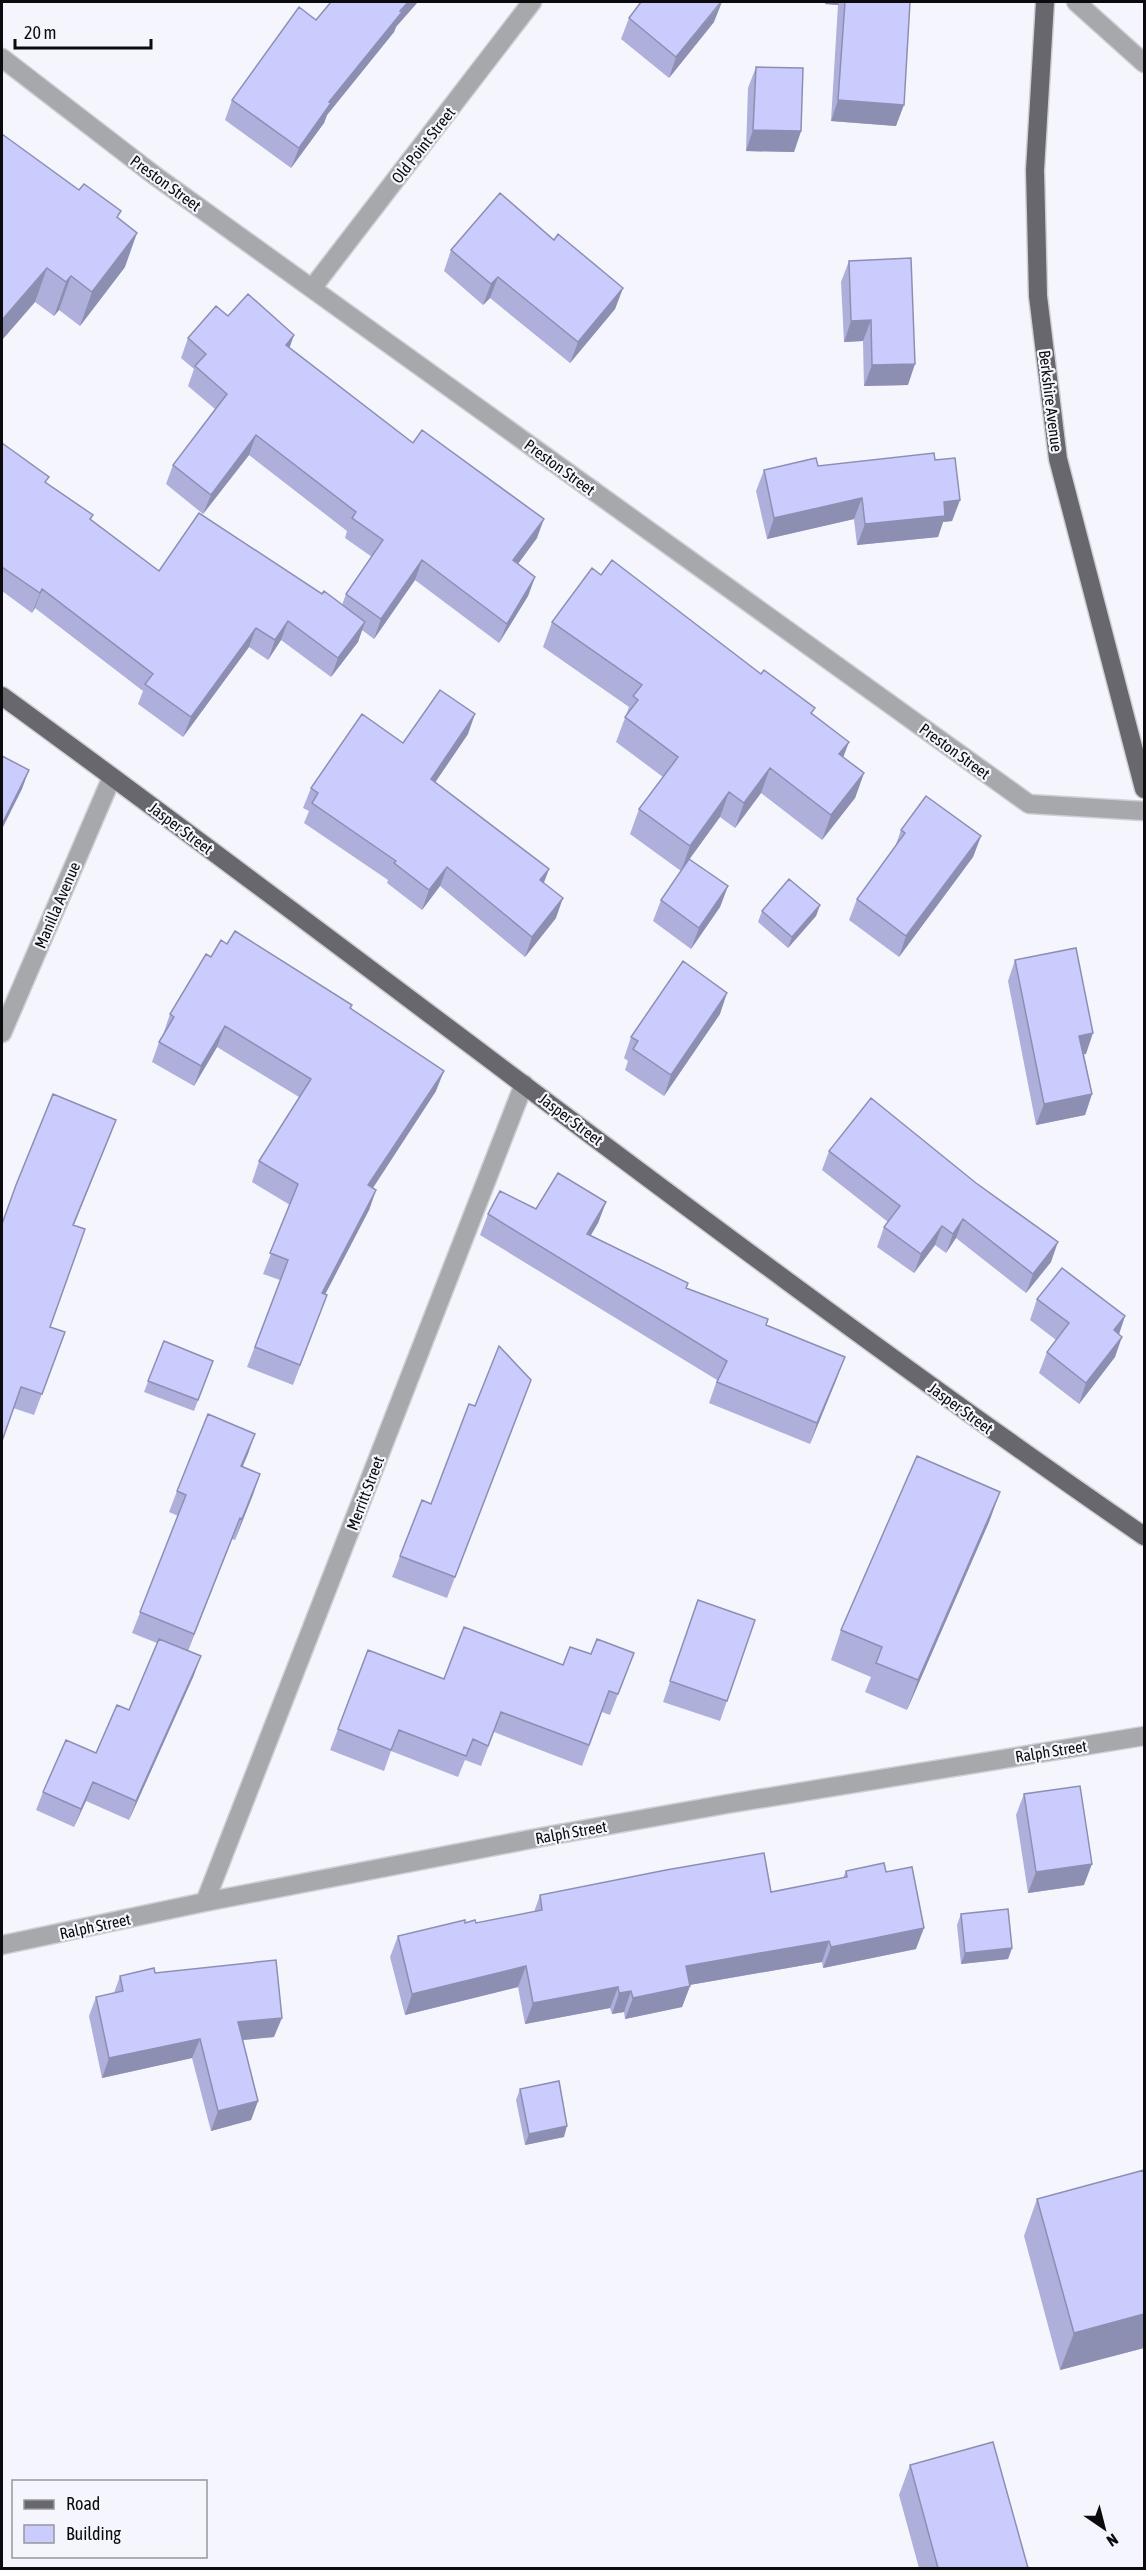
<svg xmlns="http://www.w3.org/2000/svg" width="1146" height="2570" font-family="'Asap Condensed',sans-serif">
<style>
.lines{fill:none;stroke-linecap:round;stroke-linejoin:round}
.minor-casing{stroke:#cfd0d7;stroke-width:21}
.major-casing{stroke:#cfd0d7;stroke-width:21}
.minor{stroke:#a7a8ab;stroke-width:18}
.major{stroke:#67676d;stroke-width:18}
.wall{fill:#aeafda}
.shaded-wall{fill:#8d8fb2}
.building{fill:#caccfe;stroke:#8d8fb2;stroke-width:1.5}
.labels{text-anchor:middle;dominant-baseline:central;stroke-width:4.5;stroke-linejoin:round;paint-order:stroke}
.street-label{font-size:16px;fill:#0b0b0e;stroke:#f4f5fd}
</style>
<rect width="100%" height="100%" fill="#f4f5fd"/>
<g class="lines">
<defs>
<path id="minor" d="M1076 2 1144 63
M2 58 154 175 1029 804 1144 811
M313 287 532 2
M2 1033 112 777
M205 1902 524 1084
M2 1945 205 1902 542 1837 727 1804 1144 1736"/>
<path id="major" d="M1045 2 1035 170 1038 296 1058 459 1144 789
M2 696C384 974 755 1268 1144 1536"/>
</defs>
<use href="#minor" class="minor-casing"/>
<use href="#major" class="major-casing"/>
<use href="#minor" class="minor"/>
<use href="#major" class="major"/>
</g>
<path class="wall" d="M825 2H910L896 126 831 121 838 5 825 4Z
M629 18 714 22 669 78 621 39Z
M396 27 394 32 327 115 324 123 291 168 225 120 232 100Z
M756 67 801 131 794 152 746 151 748 88Z
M2 134 118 218 125 267 80 326 59 310 54 316 35 302 2 340Z
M554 240 623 288 615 309 570 363 490 298 483 305 444 271 451 250Z
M849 261 908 385 864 386 863 341 844 342 841 282Z
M228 316 290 348 537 538 518 564 535 577 528 596 499 643 415 580 374 639 362 630 358 642 331 677 281 640 268 660 249 647 183 737 138 704 143 691 35 608 32 613 2 591V443L47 484 91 520 159 571 322 594 342 605 346 594 372 557 345 538 347 531 249 455 203 514 166 484 173 465 215 409 188 386 194 369 181 358 188 338Z
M935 460 960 500 952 521 943 522 938 537 857 545 854 519 767 539 756 491 764 470 818 466Z
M601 575 813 714 843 757 864 773 855 798 822 840 761 793 735 828 720 817 689 859 728 886 720 907 691 949 653 921 661 900 681 871 630 834 639 809 663 777 616 742 629 707 543 647 552 622Z
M468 734 435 782 549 869 544 883 556 918 525 957 440 886 422 910 387 883 388 880 304 823 309 811 303 808 311 788 403 743Z
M901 830 981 836 973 857 899 957 849 920 857 899 895 847Z
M820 905 816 916 788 948 758 922 762 911Z
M211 957 351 1009 436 1091 373 1188 376 1190 369 1210 325 1294 327 1295 293 1385 247 1367 280 1280 263 1274 290 1205 252 1182 259 1161 299 1097 217 1047 194 1086 152 1062 159 1042 163 1035 170 1014Z
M1015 960 1086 1054H1084L1092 1094 1085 1115 1036 1125 1008 981Z
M720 1014 664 1096 625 1070 628 1061 624 1058 631 1037Z
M116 1120 74 1225 50 1327 65 1332 34 1415 13 1408 2 1224Z
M829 1151 1051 1262 1026 1293 956 1238 946 1253 935 1245 914 1273 877 1247 884 1227 888 1222 822 1170Z
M606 1202 598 1223 591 1235 688 1283 686 1288 766 1325 837 1378 810 1444 709 1403 717 1380 480 1235 488 1214Z
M1037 1299 1125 1316 1119 1334 1115 1357 1079 1404 1039 1373 1047 1352 1056 1340 1030 1320Z
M164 1341 213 1361 194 1411 144 1392Z
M523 1401 447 1598 392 1577 400 1556 431 1504 475 1406Z
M255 1434 242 1467 260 1474 235 1540 232 1539 188 1651 194 1675 129 1820 86 1801 74 1827 36 1810 43 1792 96 1753 129 1710 157 1643 132 1633 178 1516 169 1512 177 1491Z
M1000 1492 989 1522 907 1710 865 1692 871 1677 831 1660 841 1630Z
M698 1600 727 1701 720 1721 663 1702Z
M368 1650 444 1679 563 1665 591 1654 634 1653 610 1715 602 1712 582 1766 494 1732 481 1766 465 1760 458 1777 391 1751 384 1771 330 1750Z
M1024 1794 1084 1885 1028 1893 1016 1815Z
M846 1871 886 1872 916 1949 823 1968 822 1962 689 1985 690 1986 682 2007 625 2019 624 2012 612 2014 610 2008 525 2024 518 1987 405 2015 390 1957 398 1936 465 1923H476L534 1912 540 1895 771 1892 843 1878Z
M961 1914 1012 1948 1008 1959 961 1964 957 1925Z
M155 1973 274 2037 243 2040 258 2101 251 2120 211 2131 192 2058 102 2078 89 2016 96 1997 114 1993 120 1976Z
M520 2089 564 2137 525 2145 516 2100Z
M1144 2170V2348L1060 2370 1024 2236 1037 2199Z
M910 2465 1028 2568H919L899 2495Z"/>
<path class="shaded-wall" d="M408 2H418L396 27 394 32 327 115 324 123 291 168 299 148 329 102Z
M722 2 714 22 669 78 676 57Z
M826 2H839L838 5 825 4Z
M838 100 904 105 896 126 831 121Z
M753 130 801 131 794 152 746 151Z
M137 233 125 267 80 326 92 292Z
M47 268 35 302 2 340V320Z
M71 276 59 310 54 316 66 282Z
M498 277 490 298 483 305 491 284Z
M623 288 615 309 570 363 578 342Z
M871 320 863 341 844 342 851 321Z
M294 335 287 355 286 345Z
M915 364 908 385 864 386 872 365Z
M256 435 249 455 203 514 211 495Z
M862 498 854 519 767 539 774 518Z
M960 500 952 521 943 522 938 537 857 545 865 524 944 502Z
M544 519 537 538 506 580 513 560Z
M422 560 415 580 374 639 381 619Z
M535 577 528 596 499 643 507 624Z
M42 589 35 608 32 613 40 593Z
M288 621 281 640 268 660 275 640Z
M365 622 358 642 331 677 338 658Z
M256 628 249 647 183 737 191 717Z
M475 714 468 734 424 799 431 779Z
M849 742 840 766 839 754Z
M770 768 761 793 735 828 744 803Z
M29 770 22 789 2 829V824Z
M864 773 855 798 822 840 831 815Z
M729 792 720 817 681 871 690 846Z
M981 836 973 857 899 957 906 936Z
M447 867 440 886 422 910 429 890Z
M549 869 541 889 540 880Z
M728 886 720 907 691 949 699 928Z
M563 898 556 918 525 957 532 937Z
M820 905 816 916 788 948 792 937Z
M727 993 720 1014 664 1096 671 1075Z
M225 1026 217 1047 194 1086 201 1066Z
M1093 1033 1086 1054 1072 1057 1079 1036Z
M444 1071 436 1091 361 1206 368 1185Z
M1092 1094 1085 1115 1036 1125 1044 1104Z
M116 1120 108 1141 65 1246 73 1225Z
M376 1190 369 1210 315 1314 322 1293Z
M606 1202 598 1223 579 1255 587 1234Z
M963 1219 956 1238 946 1253 953 1234Z
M942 1226 935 1245 914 1273 921 1254Z
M1058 1242 1051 1262 1026 1293 1033 1274Z
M1125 1316 1118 1337 1114 1330Z
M1122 1337 1115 1357 1079 1404 1086 1383Z
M845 1357 837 1378 810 1444 817 1423Z
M255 1434 248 1454 234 1487 241 1466Z
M260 1474 253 1495 235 1540 242 1519Z
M1000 1492 989 1522 907 1710 918 1680Z
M240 1518 232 1539 186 1655 194 1634Z
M201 1656 194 1675 129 1820 136 1801Z
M93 1782 86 1801 74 1827 81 1809Z
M1092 1864 1084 1885 1028 1893 1036 1872Z
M924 1928 916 1949 823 1968 831 1947Z
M829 1941 822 1962 678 1987 686 1966Z
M1012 1948 1008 1959 961 1964 965 1953Z
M526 1966 518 1987 405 2015 412 1994Z
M690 1986 682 2007 625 2019 633 1998Z
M618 1987 610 2008 525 2024 533 2003Z
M631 1991 624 2012 612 2014 619 1993Z
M282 2018 274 2037 231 2041 238 2022Z
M200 2039 192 2058 102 2078 109 2058Z
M258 2101 251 2120 211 2131 218 2111Z
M567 2126 564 2137 525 2145 529 2134Z
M1144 2314V2348L1060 2370 1074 2333Z"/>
<path class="building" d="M331 2H408L400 11 402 12 329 102 331 103 299 148 232 100 299 7 316 20Z
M641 2H721L676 57 629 18Z
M845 2H910L904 105 838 100Z
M756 67 803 68 801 131 753 130Z
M2 134 79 190 84 184 121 211 117 217 137 233 92 292 71 276 66 282 47 268 2 320Z
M500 193 554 240 558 234 623 288 578 342 498 277 491 284 451 250Z
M911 258 915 364 872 365 871 320 851 321 849 261Z
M248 294 294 335 286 345 413 443 422 430 544 519 513 560 535 577 507 624 422 560 381 619 346 594 383 540 352 518 356 512 256 435 211 495 173 465 227 394 195 366 206 354 188 338 216 306 228 316Z
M2 443 49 477 45 482 93 515 90 519 159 571 199 513 322 594 324 591 365 622 338 658 288 621 275 640 256 628 191 717 145 684 153 674 42 589 40 593 2 567Z
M934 453 935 460 955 458 960 500 944 502 945 516 865 524 862 498 774 518 764 470 816 458 818 466Z
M612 560 761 674 764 670 815 708 811 713 849 742 839 754 864 773 831 815 770 768 744 803 729 792 690 846 639 809 678 757 625 717 638 700 633 696 642 685 552 622 592 568 601 575Z
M440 690 475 714 431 779 549 869 540 880 563 898 532 937 447 867 429 890 394 863 396 861 312 803 318 793 311 788 362 714 403 743Z
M2 756 29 770 2 824Z
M926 796 981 836 906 936 857 899 905 833 901 830Z
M689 859 728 886 699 928 661 900Z
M789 879 820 905 792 937 762 911Z
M235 931 352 1005 350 1008 444 1071 368 1185 376 1190 322 1293 327 1295 300 1365 255 1347 288 1260 270 1253 298 1184 259 1161 311 1079 225 1026 201 1066 159 1042 174 1017 170 1014 206 954 211 957 221 940 227 944Z
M1076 948 1093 1033 1079 1036 1092 1094 1044 1104 1015 960Z
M683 961 727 993 671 1075 633 1049 638 1041 631 1037Z
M53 1094 116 1120 73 1225 85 1229 50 1327 65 1332 42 1394 21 1387 2 1441V1224L16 1185Z
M871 1098 976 1183 1058 1242 1033 1274 963 1219 953 1234 942 1226 921 1254 884 1227 900 1206 829 1151Z
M558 1173 606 1202 587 1234 688 1283 686 1288 768 1319 766 1325 845 1357 817 1423 717 1382 727 1361 488 1214 500 1191 536 1209Z
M1062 1268 1125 1316 1114 1330 1122 1337 1086 1383 1047 1352 1069 1323 1037 1299Z
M164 1341 213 1361 198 1400 148 1381Z
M499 1346 531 1380 455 1577 400 1556 422 1500 431 1504 469 1404 475 1406Z
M208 1414 255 1434 241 1466 260 1474 242 1519 240 1518 194 1634 140 1612 186 1495 177 1491Z
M917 1456 1000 1492 918 1680 876 1663 882 1647 841 1630Z
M698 1600 755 1620 727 1701 670 1681Z
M464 1627 563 1665 570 1647 591 1654 597 1639 634 1653 618 1694 609 1691 589 1745 501 1712 488 1746 473 1739 466 1756 399 1730 391 1750 338 1729 368 1650 444 1679Z
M159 1639 201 1656 136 1801 93 1782 81 1809 43 1792 66 1740 96 1753 117 1705 129 1710Z
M1080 1786 1092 1864 1036 1872 1024 1794Z
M764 1853 771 1892 847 1877 846 1871 884 1863 886 1872 912 1867 924 1928 831 1947 829 1941 686 1966 690 1986 633 1998 631 1991 619 1993 618 1987 533 2003 526 1966 412 1994 398 1936 465 1920V1923L475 1920 476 1923 542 1910 540 1895 666 1870Z
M1008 1909 1012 1948 965 1953 961 1914Z
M276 1960 282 2018 238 2022 258 2101 218 2111 200 2039 109 2058 96 1997 123 1991 120 1976 154 1968 155 1973Z
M559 2081 567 2126 529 2134 520 2089Z
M1144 2170V2314L1074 2333 1037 2199Z
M993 2442 1028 2568H936H938L910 2465Z"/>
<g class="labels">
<g class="street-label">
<text transform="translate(423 145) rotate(-52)">Old Point Street</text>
<text transform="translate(166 183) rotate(36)">Preston Street</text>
<text transform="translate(1051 401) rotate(83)">Berkshire Avenue</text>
<text transform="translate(560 467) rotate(36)">Preston Street</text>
<text transform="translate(955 751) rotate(36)">Preston Street</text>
<text transform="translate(181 828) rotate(37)">Jasper Street</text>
<text transform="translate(57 905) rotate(-67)">Manilla Avenue</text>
<text transform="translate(571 1119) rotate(37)">Jasper Street</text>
<text transform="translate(961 1408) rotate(36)">Jasper Street</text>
<text transform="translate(365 1493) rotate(-69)">Merritt Street</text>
<text transform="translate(1051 1751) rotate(-9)">Ralph Street</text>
<text transform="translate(571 1832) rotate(-10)">Ralph Street</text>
<text transform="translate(95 1926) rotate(-12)">Ralph Street</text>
</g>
</g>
<rect width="1146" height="2570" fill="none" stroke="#0b0b0e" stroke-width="6"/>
<rect x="12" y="2480" width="195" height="78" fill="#f4f5fd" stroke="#97979d" stroke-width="1.5"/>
<rect x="24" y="2500" width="30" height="9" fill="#67676d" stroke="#97979d" stroke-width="1.5"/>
<text x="66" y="2510" font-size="18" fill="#0b0b0e">Road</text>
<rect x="24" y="2525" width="30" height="18" fill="#caccfe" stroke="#97979d" stroke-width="1.5"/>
<text x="66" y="2540" font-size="18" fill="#0b0b0e">Building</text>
<g transform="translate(1104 2528) rotate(145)" stroke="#f4f5fd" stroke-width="4.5" paint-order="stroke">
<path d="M0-4.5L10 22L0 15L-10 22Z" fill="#0b0b0e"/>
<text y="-9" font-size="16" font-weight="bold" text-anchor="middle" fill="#0b0b0e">N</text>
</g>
<path d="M15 39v9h136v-9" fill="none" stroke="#0b0b0e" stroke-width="3"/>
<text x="24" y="39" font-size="18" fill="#0b0b0e" stroke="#f4f5fd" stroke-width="4.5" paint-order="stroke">20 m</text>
</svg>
